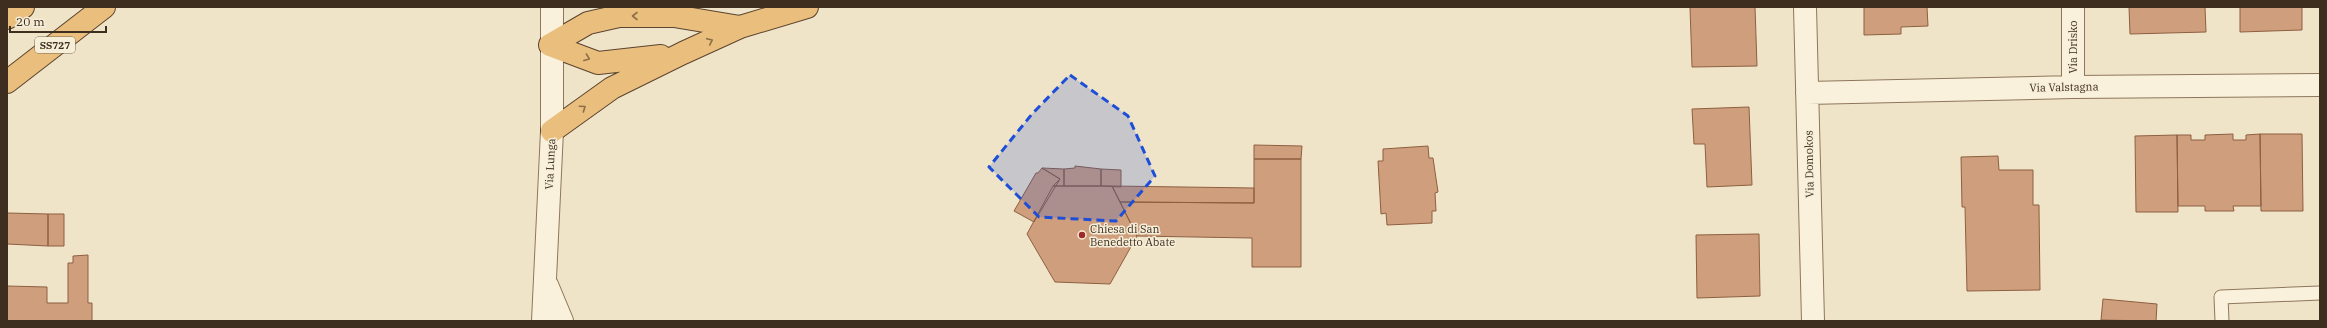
<svg xmlns="http://www.w3.org/2000/svg" width="2327" height="328" font-family="'IBM Plex Serif',serif">
<style>
.building{fill:#cf9f7d;stroke:#8d5f41}
.lines{fill:none;stroke-linecap:round;stroke-linejoin:round}
.service-casing{stroke:#8d765c;stroke-width:15}
.minor-casing{stroke:#8d765c;stroke-width:24}
.tertiary-casing{stroke:#8d765c;stroke-width:24}
.trunk-casing{stroke:#5b4430;stroke-width:24}
.service{stroke:#faf1dc;stroke-width:13}
.minor{stroke:#faf1dc;stroke-width:22}
.tertiary{stroke:#faf1dc;stroke-width:22}
.trunk{stroke:#eabe7c;stroke-width:22}
.oneway{stroke:#8b6f49}
.marked{fill:#1d4ed8;fill-opacity:0.2;stroke:#1d4ed8;stroke-width:3;stroke-dasharray:8 5;stroke-linejoin:round}
.poi-dot{fill:#9e2a2b;stroke:#f7eed8;stroke-width:1.5}
.labels{text-anchor:middle;dominant-baseline:central;stroke-width:3;stroke-linejoin:round;paint-order:stroke}
.shield{fill:#f7eed8;stroke:#756857;stroke-width:1}
.shield-label{font-size:10px;font-weight:bold;fill:#3d2e20}
.street-label{font-size:11px;fill:#3d2e20;stroke:#f7eed8}
.poi-label{font-size:11px;fill:#3d2e20;stroke:#f7eed8;text-anchor:start}
</style>
<rect width="100%" height="100%" fill="#f0e4c8"/>
<path class="building" d="M1690 7H1755L1757 66 1692 67Z
M1864 7H1927L1928 26 1901 27V34L1864 35Z
M2129 7H2205L2206 32 2130 34Z
M2240 7H2302V30L2240 32Z
M1749 107 1752 185 1707 187 1705 144H1694L1692 109Z
M2233 134V140H2246V135L2260 134 2261 206H2233L2234 211H2205V206H2178L2177 135H2191V140H2205V135Z
M2260 134H2302L2303 211H2261Z
M2177 135 2178 212H2136L2135 136Z
M1254 145 1302 146 1301 159H1254Z
M1428 146 1429 158H1433L1438 192 1435 193 1436 211H1432V223L1387 225 1386 213 1381 214 1378 161H1383V149Z
M1998 156 1999 170H2033V205H2039L2040 290 1967 291 1965 207H1962L1961 157Z
M1254 159H1301V267H1252V238L1137 236 1120 202 1254 203Z
M1075 166 1101 169V186H1064V169L1075 168Z
M1042 168 1060 179 1034 222 1014 211 1036 173H1038Z
M1042 168 1064 169V186H1053L1060 179Z
M1101 169 1121 170V187L1101 186Z
M1053 186H1112L1137 236 1110 284 1055 282 1027 234Z
M1112 186 1254 188V203L1120 202Z
M7 213 48 214V246L7 244Z
M48 214H64V246H48Z
M1759 234 1760 296 1697 298 1696 235Z
M88 255V303H92V321H7V286L47 287V303H68V263H73V256Z
M2103 299 2157 304 2156 321 2101 320Z"/>
<g class="lines">
<defs>
<path id="service" d="M2222 321 2221 297 2320 293"/>
<path id="minor" d="M1805 7 1813 321
M2073 7V87
M1807 93 2073 87 2320 85"/>
<path id="tertiary" d="M547 285 562 321
M543 321 552 131V7"/>
<path id="trunk" d="M661 10 674 16 740 27
M7 18 23 7
M550 45 598 63 661 56
M550 45 588 23 619 16H674
M7 82 104 7
M552 131 612 88 683 53 740 27 807 7"/>
</defs>
<use href="#service" class="service-casing"/>
<use href="#minor" class="minor-casing"/>
<use href="#tertiary" class="tertiary-casing"/>
<use href="#trunk" class="trunk-casing"/>
<use href="#service" class="service"/>
<use href="#minor" class="minor"/>
<use href="#tertiary" class="tertiary"/>
<use href="#trunk" class="trunk"/>
</g>
<defs><path id="oneway-chevron" d="M-2-3.5L2.5 0L-2 3.5" fill="none" stroke-width="1.6" stroke-linecap="round" stroke-linejoin="round"/></defs>
<g class="oneway">
<use href="#oneway-chevron" transform="translate(635 16) rotate(180)"/>
<use href="#oneway-chevron" transform="translate(710 41) rotate(-25)"/>
<use href="#oneway-chevron" transform="translate(587 58) rotate(21)"/>
<use href="#oneway-chevron" transform="translate(583 108) rotate(-35)"/>
</g>
<path class="marked" d="M1070 75 1128 116 1155 176 1116 221 1039 217 989 167 1032 114Z"/>
<circle class="poi-dot" cx="1082" cy="235" r="4"/>
<g class="labels">
<rect class="shield" x="35" y="37" width="40" height="16" rx="3"/>
<g class="shield-label">
<text x="55" y="45">SS727</text>
</g>
<g class="street-label">
<text transform="translate(2073 47) rotate(-90)">Via Drisko</text>
<text transform="translate(2064 87) rotate(-1)">Via Valstagna</text>
<text transform="translate(550 164) rotate(-87)">Via Lunga</text>
<text transform="translate(1809 164) rotate(-91)">Via Domokos</text>
</g>
<g class="poi-label">
<text x="1090" y="229">Chiesa di San<tspan x="1090" dy="13">Benedetto Abate</tspan></text>
</g>
</g>
<rect width="2327" height="328" fill="none" stroke="#3d2e20" stroke-width="16"/>
<path d="M10 26v6h96v-6" fill="none" stroke="#3d2e20" stroke-width="2"/>
<text x="16" y="26" font-size="12" fill="#3d2e20" stroke="#f7eed8" stroke-width="3" paint-order="stroke">20 m</text>
</svg>
